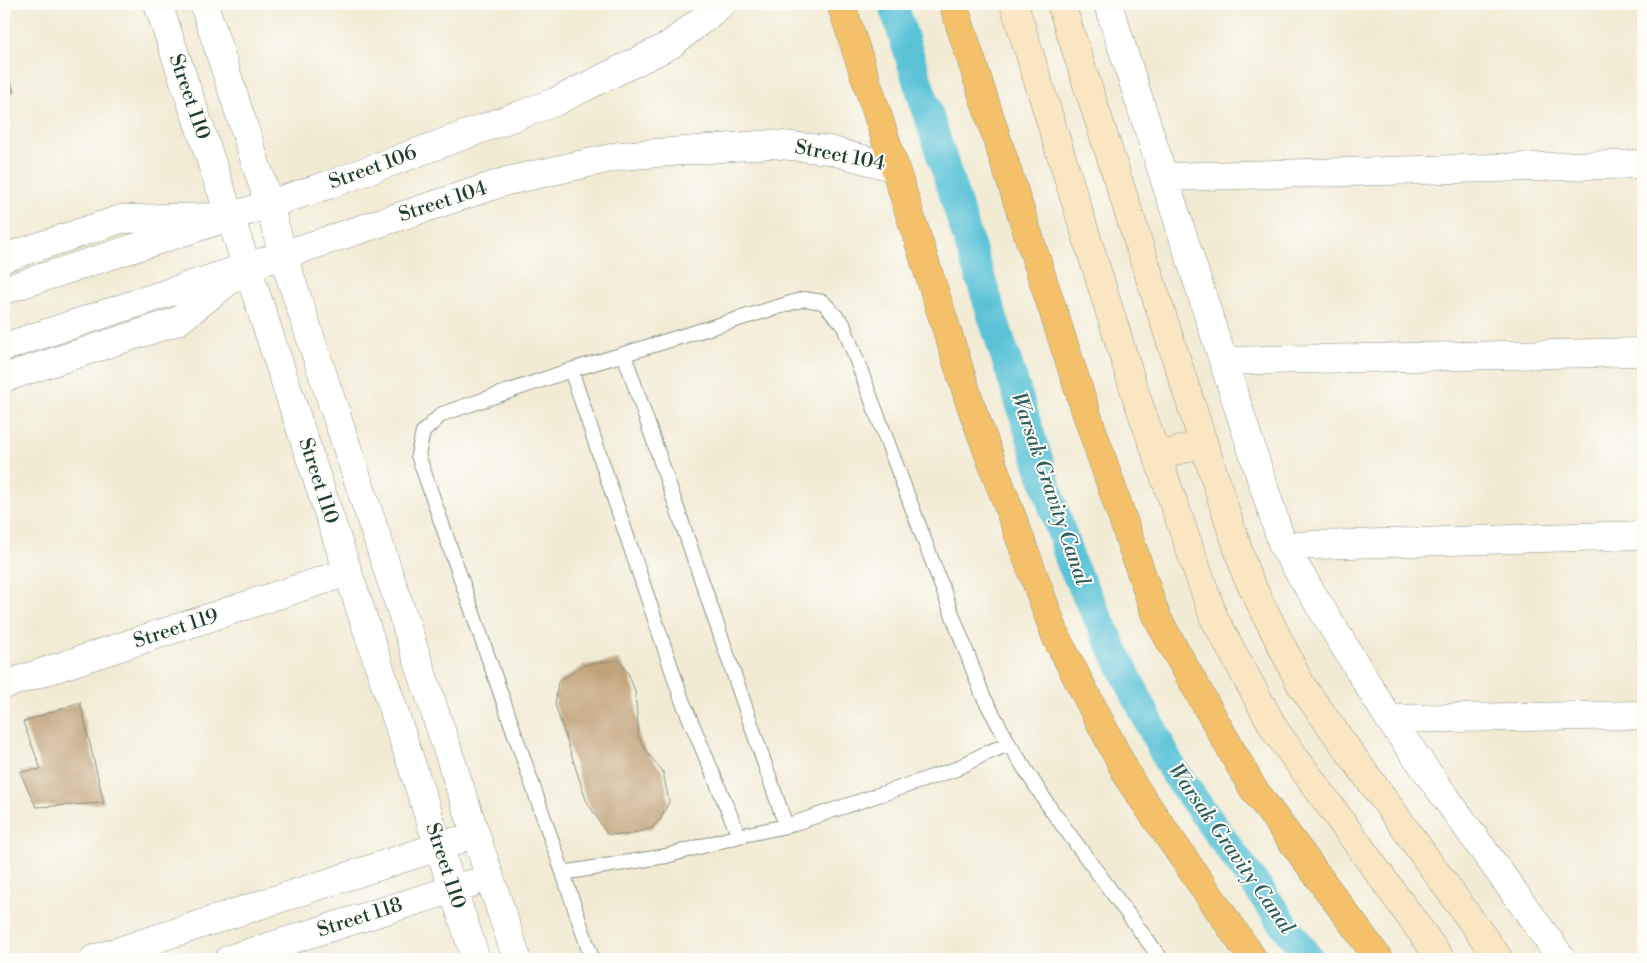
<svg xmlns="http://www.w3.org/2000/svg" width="1647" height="963" font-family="'Libre Bodoni',serif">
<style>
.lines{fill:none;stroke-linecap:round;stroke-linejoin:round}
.canal{stroke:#5ac2d7;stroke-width:30}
.building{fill:#c0a178}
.service-casing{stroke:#889484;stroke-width:16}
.minor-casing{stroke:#889484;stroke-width:29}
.tertiary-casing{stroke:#889484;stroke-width:29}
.secondary-casing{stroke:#889484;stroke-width:29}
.primary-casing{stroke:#889484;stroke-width:29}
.service{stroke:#fff;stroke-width:14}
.minor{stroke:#fff;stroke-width:28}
.tertiary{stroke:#fff;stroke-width:28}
.secondary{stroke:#fbe6c3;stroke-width:28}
.primary{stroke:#f4c16a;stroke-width:28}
.labels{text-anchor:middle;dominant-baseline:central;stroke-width:4;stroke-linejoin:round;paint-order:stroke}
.street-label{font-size:20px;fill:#1f3d34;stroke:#fdfcf7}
.water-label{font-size:21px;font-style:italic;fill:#2e5e5d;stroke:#fdfcf7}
</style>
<rect width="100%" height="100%" fill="#fdfcf7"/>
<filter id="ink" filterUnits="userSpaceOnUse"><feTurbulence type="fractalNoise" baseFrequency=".02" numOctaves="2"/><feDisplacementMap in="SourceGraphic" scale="10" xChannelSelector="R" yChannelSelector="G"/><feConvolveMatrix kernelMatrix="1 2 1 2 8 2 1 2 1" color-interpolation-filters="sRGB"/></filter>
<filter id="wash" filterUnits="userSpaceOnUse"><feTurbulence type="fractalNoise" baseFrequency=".0096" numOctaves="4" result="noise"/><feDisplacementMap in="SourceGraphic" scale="20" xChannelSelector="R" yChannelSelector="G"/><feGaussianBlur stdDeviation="1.12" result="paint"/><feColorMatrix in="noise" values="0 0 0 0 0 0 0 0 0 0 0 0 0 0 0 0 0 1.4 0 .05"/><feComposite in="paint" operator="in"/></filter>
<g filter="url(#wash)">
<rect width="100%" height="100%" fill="#f2ebd4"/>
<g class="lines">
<path class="canal" d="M893 4 1071 563 1172 769 1309 959"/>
</g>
<g id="blocks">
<path class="building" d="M4 64 14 92 4 95Z
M618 660 628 673 635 691 639 738 647 752 663 772 669 802 661 818 652 828 626 835 607 834 586 800 555 704 558 682 585 665Z
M80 702 104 803 36 807 20 772 41 769 23 722Z"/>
</g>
</g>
<g filter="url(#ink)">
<use href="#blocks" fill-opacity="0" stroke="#889484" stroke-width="1"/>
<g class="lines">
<defs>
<path id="service" d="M624 354 571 370 682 700 739 836
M571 370 442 414 423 432 418 455 563 873 592 959
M786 826 624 354 804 299 823 302 843 324 983 696 1009 744 1050 808 1161 959
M563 873 666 856 739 836 786 826 956 769 984 754 1009 744"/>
<path id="minor" d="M158 4 247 267 476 959
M204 4 269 204 283 255 517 959
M1108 4 1283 546 1389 719 1562 959
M1164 177 1643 164
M4 258 121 219 220 217
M1223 361 1643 352
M4 378 178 321 244 269
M1283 546 1643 535
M4 685 348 572
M1389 719 1643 715
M94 959 456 841
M229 959 470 884"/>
<path id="tertiary" d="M4 290 328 185 555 102 670 45 722 4
M4 347 507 181 620 156 772 144 829 150 895 168"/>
<path id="secondary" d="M1014 4 1136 396 1214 618 1275 730 1441 959
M1061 4 1246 574 1301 685 1499 959
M1158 457 1203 443"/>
<path id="primary" d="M841 4 895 168 971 406 1057 639 1131 782 1253 959
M953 4 1086 412 1156 616 1252 787 1379 959"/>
</defs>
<use href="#service" class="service-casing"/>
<use href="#minor" class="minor-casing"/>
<use href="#tertiary" class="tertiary-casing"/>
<use href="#secondary" class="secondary-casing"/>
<use href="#primary" class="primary-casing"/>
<use href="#service" class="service"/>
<use href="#minor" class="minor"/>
<use href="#tertiary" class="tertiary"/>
<use href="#secondary" class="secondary"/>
<use href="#primary" class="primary"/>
</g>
</g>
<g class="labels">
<g class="street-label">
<text transform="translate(189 97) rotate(71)">Street 110</text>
<text transform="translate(840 156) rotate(11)">Street 104</text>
<text transform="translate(373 168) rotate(-20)">Street 106</text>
<text transform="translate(443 202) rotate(-18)">Street 104</text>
<text transform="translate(318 481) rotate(72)">Street 110</text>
<text transform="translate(176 629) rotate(-18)">Street 119</text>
<text transform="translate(445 866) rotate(72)">Street 110</text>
<text transform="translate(360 918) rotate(-18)">Street 118</text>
</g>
<g class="water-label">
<text transform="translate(1050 489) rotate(71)">Warsak Gravity Canal</text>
<text transform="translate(1231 849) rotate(55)">Warsak Gravity Canal</text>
</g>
</g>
<rect width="1647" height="963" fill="none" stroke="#fdfcf7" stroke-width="20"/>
</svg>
